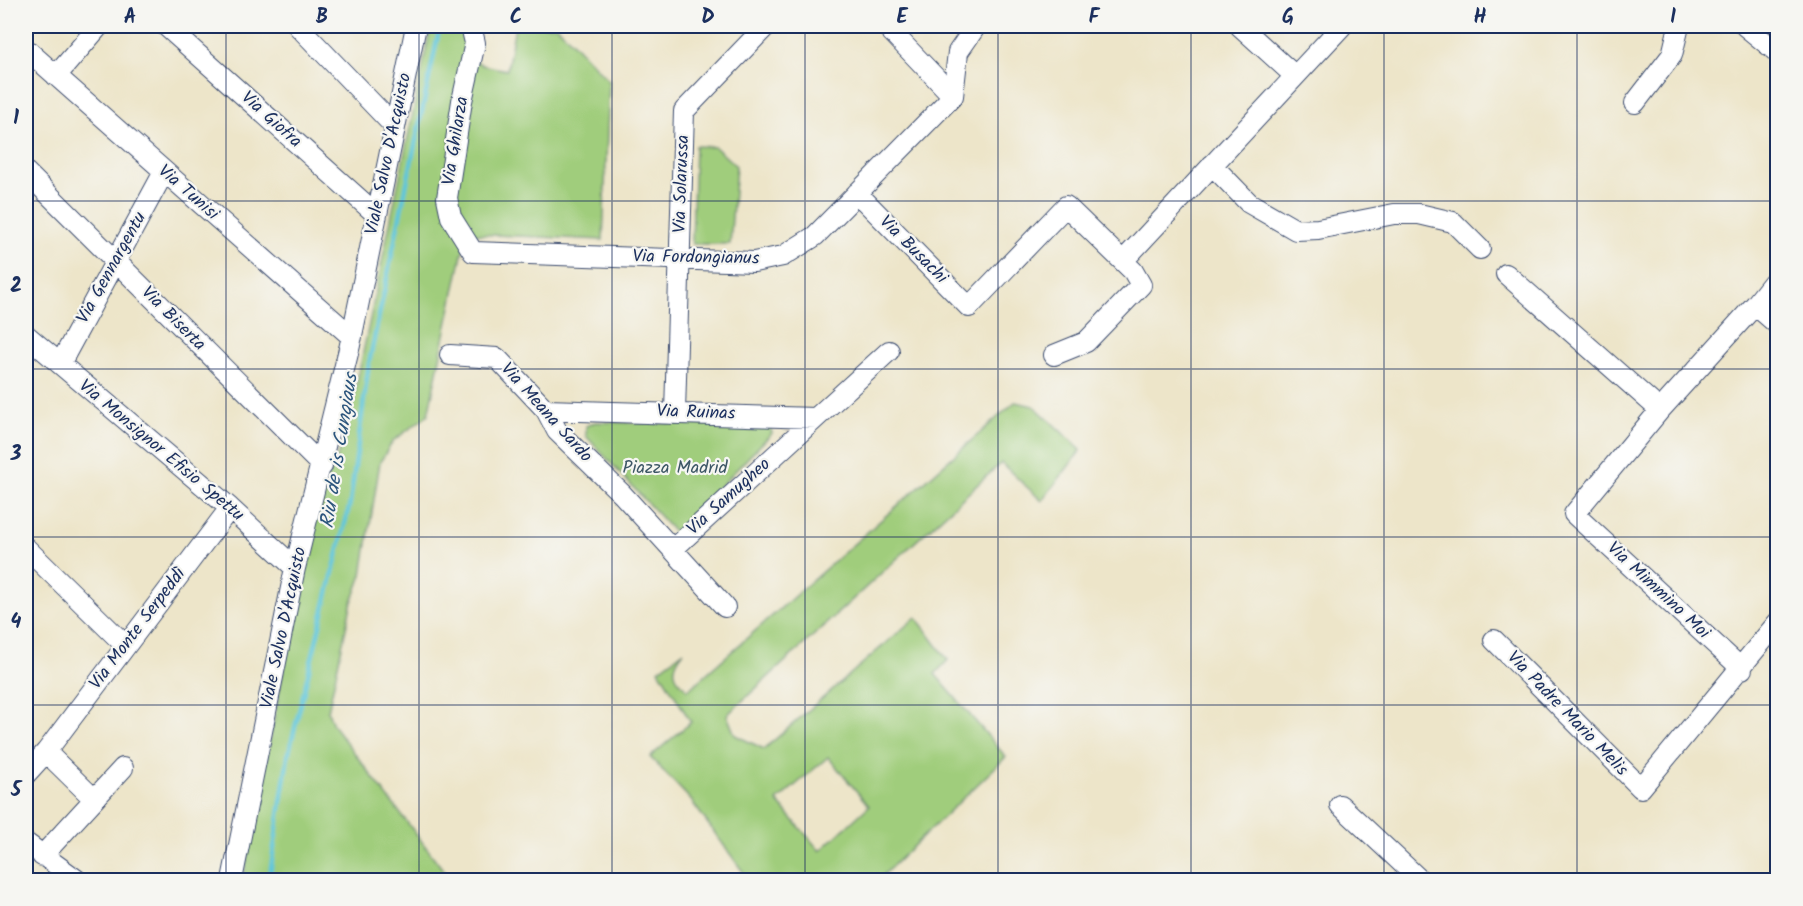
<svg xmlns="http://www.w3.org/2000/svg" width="1803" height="906" font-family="Kalam,sans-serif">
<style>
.green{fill:#a0cd7b;stroke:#5e7e6c;stroke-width:1.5;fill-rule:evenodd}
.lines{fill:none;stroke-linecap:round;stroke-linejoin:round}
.stream{stroke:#5ec6db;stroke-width:4.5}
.minor-casing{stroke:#3a4a6e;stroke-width:22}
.minor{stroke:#fff;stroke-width:20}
.grid{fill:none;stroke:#1b2f5e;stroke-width:1.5;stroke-opacity:0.55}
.labels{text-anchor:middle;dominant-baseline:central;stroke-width:4.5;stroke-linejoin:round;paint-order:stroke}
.street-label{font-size:18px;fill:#1b2f5e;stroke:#f6f6f2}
.park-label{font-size:18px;fill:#3c5665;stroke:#f6f6f2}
.water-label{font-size:20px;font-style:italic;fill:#2c557d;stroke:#f6f6f2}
.neatline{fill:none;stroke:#1b2f5e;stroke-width:2}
.grid-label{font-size:20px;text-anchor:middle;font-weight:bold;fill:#1b2f5e}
</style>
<rect width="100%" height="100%" fill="#f6f6f2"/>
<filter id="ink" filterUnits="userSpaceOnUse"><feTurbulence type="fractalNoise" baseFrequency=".0167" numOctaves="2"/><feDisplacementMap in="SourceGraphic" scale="12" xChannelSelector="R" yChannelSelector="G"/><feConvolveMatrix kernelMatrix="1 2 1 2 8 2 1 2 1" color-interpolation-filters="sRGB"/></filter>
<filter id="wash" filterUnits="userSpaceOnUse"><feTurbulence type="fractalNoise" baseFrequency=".008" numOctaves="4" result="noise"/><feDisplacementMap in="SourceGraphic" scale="24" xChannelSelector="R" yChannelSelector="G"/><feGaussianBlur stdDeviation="1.35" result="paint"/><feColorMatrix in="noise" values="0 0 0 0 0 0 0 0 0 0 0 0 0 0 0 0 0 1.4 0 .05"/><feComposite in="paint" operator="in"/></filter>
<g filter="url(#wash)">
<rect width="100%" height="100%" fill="#ede5c9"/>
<path class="green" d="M431 26H467L464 52 482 65 507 70 515 26H557L609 81 603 240 473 234 464 245 428 415 393 441 380 462 362 575 351 605 328 711 333 725 451 880H243L301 579 323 487 345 439Z
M695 146 715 147 736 166 730 244H692Z
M1015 402 1034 406 1081 450 1042 501 1001 463 727 715 735 735 764 749 916 617 948 660 935 674 1006 757 878 880H749L690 799 650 757 691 722 659 670 684 651C670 668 672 677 688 690ZM828 757 869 806 820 851 777 801Z
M595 422 765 425 770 427 772 433 675 533 586 436V426Z"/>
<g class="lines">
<path class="stream" d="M269 880 288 756 350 503 369 363 440 26"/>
</g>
</g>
<g filter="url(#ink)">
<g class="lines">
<defs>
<path id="minor" d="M166 26 377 215
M298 26 395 127
M471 26 475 43 462 101 447 198 451 217 473 252 754 262 783 256 815 236 953 96 958 52 976 26
M886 26 953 96
M1240 26 1295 76
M1745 26 1778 53
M26 49 352 337
M56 76 99 26
M1635 103 1672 55 1679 26
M1212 165 1249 203 1296 230 1318 229 1394 214H1419L1453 222 1480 249
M26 172 322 466
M857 193 969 307 1066 206 1133 271 1141 285 1086 342 1054 355
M1123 261 1342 26
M1506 274 1660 410 1574 514 1742 669
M1755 305 1778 325
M26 335 230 508 295 568
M450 355 497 358 546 410 557 431 622 494 725 607
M60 364 164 172
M546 410 816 418
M1660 410 1755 305 1778 276
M675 412 684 111 766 26
M26 548 125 645
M673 549 889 351
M1494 640 1641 788 1778 622
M46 752 94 799
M26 774 46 752 230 508
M1340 805 1420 880
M26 843 77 880
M42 856 123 768
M232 880 295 568 350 345 416 26"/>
</defs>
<use href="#minor" class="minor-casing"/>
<use href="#minor" class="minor"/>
</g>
</g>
<path class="grid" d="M226 26V880M419 26V880M612 26V880M805 26V880M998 26V880M1191 26V880M1384 26V880M1577 26V880M26 201H1778M26 369H1778M26 537H1778M26 705H1778"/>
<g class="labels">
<g class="street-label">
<text transform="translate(271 120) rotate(42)">Via Giofra</text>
<text transform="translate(456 141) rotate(-81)">Via Ghilarza</text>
<text transform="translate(389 154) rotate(-78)">Viale Salvo D'Acquisto</text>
<text transform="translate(682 184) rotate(-88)">Via Solarussa</text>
<text transform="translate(188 193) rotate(41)">Via Tunisi</text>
<text transform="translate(913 250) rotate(45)">Via Busachi</text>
<text transform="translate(696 258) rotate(1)">Via Fordongianus</text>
<text transform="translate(112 268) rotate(-61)">Via Gennargentu</text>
<text transform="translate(173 319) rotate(45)">Via Biserta</text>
<text transform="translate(546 413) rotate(48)">Via Meana Sardo</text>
<text transform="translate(696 413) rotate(2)">Via Ruinas</text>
<text transform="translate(161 451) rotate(40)">Via Monsignor Efisio Spettu</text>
<text transform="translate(729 497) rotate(-42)">Via Samugheo</text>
<text transform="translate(1658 591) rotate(43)">Via Mimmino Moi</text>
<text transform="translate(284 628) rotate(-78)">Viale Salvo D'Acquisto</text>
<text transform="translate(138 629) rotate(-53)">Via Monte Serpeddì</text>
<text transform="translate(1567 714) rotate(46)">Via Padre Mario Melis</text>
</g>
<g class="park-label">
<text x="675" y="468">Piazza Madrid</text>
</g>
<g class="water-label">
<text transform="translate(340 451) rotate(-81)">Riu de is Cungiaus</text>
</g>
</g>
<rect width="1803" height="906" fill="none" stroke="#f6f6f2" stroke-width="66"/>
<rect x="33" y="33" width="1737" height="840" class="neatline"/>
<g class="grid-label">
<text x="130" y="23">A</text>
<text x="322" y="23">B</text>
<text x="516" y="23">C</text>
<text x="708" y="23">D</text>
<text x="902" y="23">E</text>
<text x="1094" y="23">F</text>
<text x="1288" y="23">G</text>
<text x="1480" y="23">H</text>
<text x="1673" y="23">I</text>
<text x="16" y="124">1</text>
<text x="16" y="292">2</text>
<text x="16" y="460">3</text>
<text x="16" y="628">4</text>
<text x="16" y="796">5</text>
</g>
</svg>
